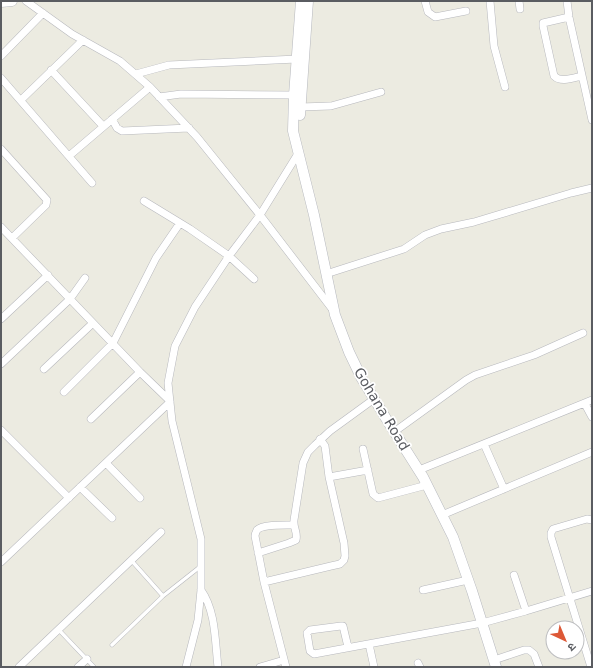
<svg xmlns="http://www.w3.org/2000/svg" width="593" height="668" font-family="'DejaVu Sans','Noto Sans Devanagari',sans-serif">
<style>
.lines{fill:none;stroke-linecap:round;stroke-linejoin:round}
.service-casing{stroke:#b7b8bd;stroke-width:4.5}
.minor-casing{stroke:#b7b8bd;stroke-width:8}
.secondary-casing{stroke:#b7b9bf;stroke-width:11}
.service{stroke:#fff;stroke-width:3.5}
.minor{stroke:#fff;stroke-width:7}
.secondary{stroke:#fff;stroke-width:10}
.labels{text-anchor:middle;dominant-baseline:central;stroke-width:3.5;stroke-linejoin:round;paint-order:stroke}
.street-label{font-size:14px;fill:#5a5c61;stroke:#fff}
</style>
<rect width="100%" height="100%" fill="#ecebe1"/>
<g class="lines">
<defs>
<path id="service" d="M131 560 163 596
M58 629 94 667
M112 645 163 596 201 566"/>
<path id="minor" d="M26 1 72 34 120 61 150 87 197 137 260 215 333 310
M425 1 428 12 435 17 466 11
M490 1 494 46 505 87
M519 1 520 9
M567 1 569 17 592 120
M569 17 543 23V26L554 76C561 83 573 78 582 76
M1 56 43 13
M51 70 103 126
M136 74 169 65 297 59
M1 78 92 183
M159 97 181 94 294 95
M21 100 83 40
M300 107 331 106 381 92
M112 119 117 128 122 131 189 128
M1 149 47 200 46 205 12 238
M69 156 150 87
M144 201 190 229 229 256 254 279
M1 227 140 372 169 400
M326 274 404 249 425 235 441 229 474 222 571 193 592 188
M1 319 48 275
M1 364 70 299 85 278
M44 369 93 323
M64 392 113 343 156 258 180 223
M585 404 592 417
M91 419 140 372
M1 430 69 498
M394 432 466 380 475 375 534 355 583 333
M484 444 504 489
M363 449 373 494 378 498 427 485
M106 463 140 498
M419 470 592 400
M329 477 368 470
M80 487 112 518
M442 515 592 452
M258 553 289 543 296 540C298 532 293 528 294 520L303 463 308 452 315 445 330 431 374 399
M1 562 170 402
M514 575 526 611
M264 582 331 566 340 564 344 560 345 556 344 543 329 477 325 446 320 439
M201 590C216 611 215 642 218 667
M423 590 468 580
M369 644 374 667
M348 647 343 626H341L310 630 307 633 310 651 314 654 482 623 526 611 592 591
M494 660 524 650H529L534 654 539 667
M418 663 420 667
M19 667 161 532
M78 667 87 659
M186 667 198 620 201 590V539L172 421 168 383 175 346 195 307 229 256 260 215 299 152
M260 667 284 660
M286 667 264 582 255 536C255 534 256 532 257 530 262 524 286 525 294 525
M591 667 551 537V533L553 529 587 519 592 520"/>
<path id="secondary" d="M301 1 294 95 293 131 314 215 335 315 349 352 362 379 390 425 423 477 453 537 472 591 496 667
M1 2 12 1
M300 115 308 1"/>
</defs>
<use href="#service" class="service-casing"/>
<use href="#minor" class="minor-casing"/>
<use href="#secondary" class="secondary-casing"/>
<use href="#service" class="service"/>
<use href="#minor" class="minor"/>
<use href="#secondary" class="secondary"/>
</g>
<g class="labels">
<g class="street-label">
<text transform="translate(382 409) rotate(59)">Gohana Road</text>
</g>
</g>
<rect width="593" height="668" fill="none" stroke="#5a5c61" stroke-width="4"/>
<g transform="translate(565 640) rotate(136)"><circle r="19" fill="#ffffff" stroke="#bdbec0"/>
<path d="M0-3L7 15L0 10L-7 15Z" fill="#dd5836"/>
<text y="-6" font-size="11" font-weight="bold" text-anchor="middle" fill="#5a5c61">उ</text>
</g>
</svg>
